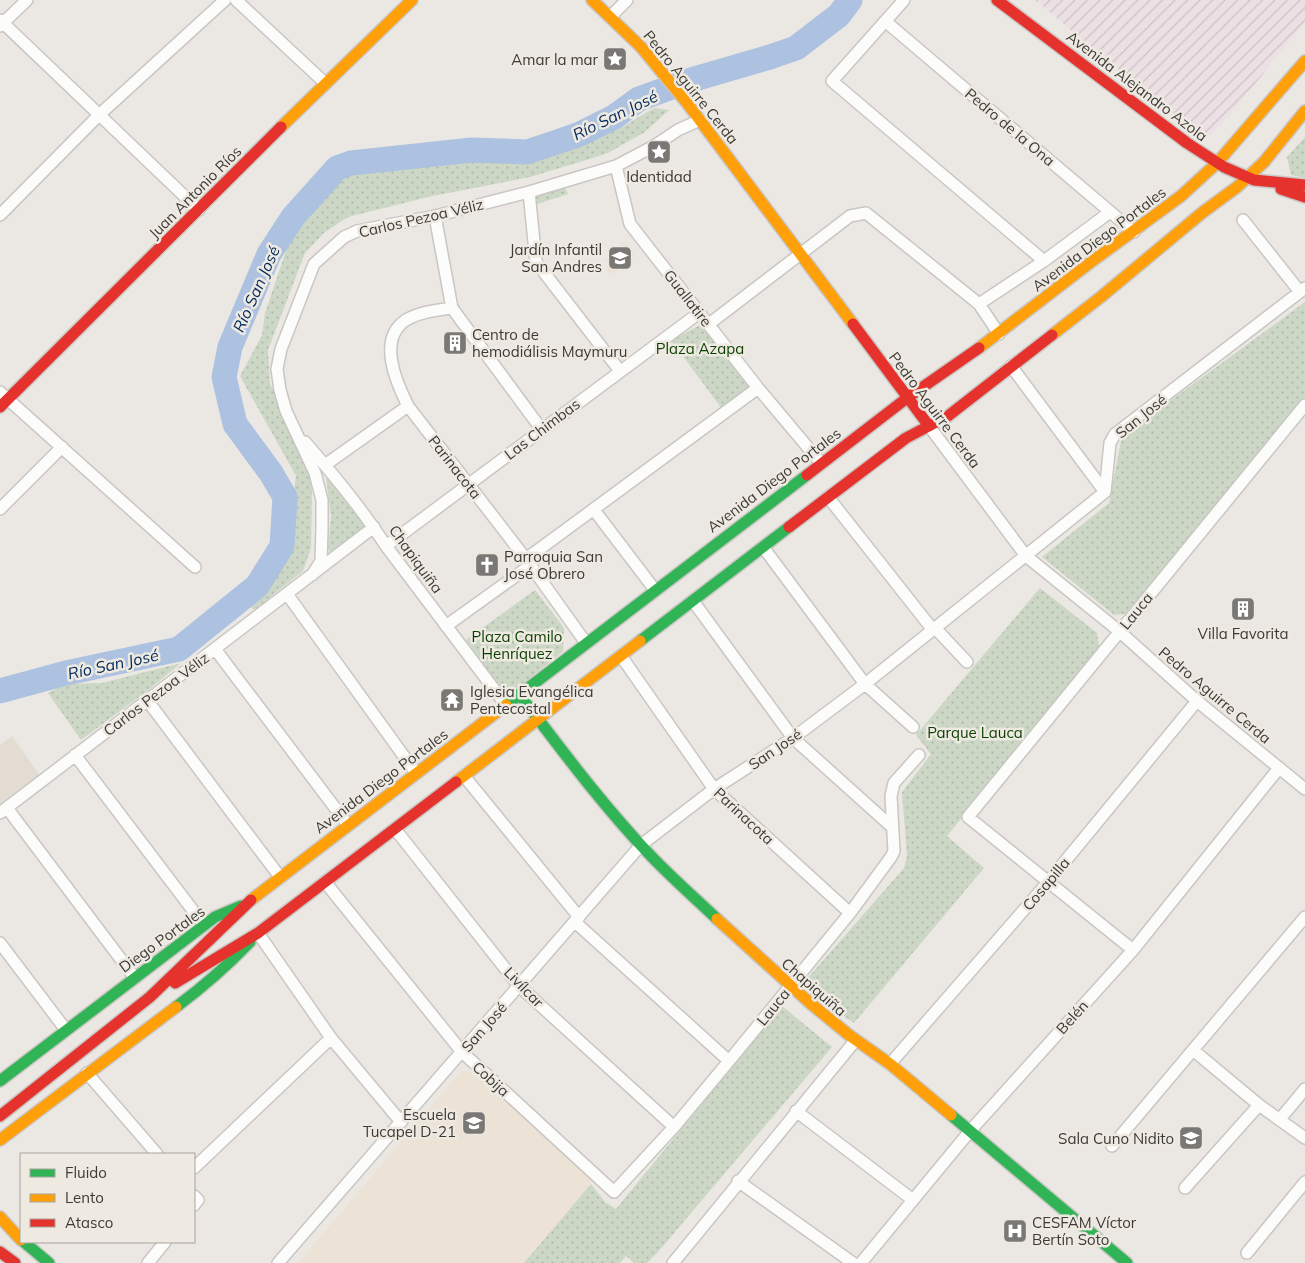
<svg xmlns="http://www.w3.org/2000/svg" width="1305" height="1263" font-family="Mulish,sans-serif">
<style>
.built{fill:#e2dcd2}
.industrial{fill:url(#industrial-furrows)}
.education{fill:#ece2d6}
.grass{fill:url(#grass-dots)}
.lines{fill:none;stroke-linecap:round;stroke-linejoin:round}
.river{stroke:#acc2e0;stroke-width:25}
.street-casing{stroke:#c9c6c3;stroke-width:14}
.fast-casing{stroke:#c9c6c3;stroke-width:14}
.slow-casing{stroke:#c9c6c3;stroke-width:14}
.jam-casing{stroke:#c9c6c3;stroke-width:14}
.street{stroke:#fcfcfb;stroke-width:11}
.fast{stroke:#30b455;stroke-width:11}
.slow{stroke:#ff9f0a;stroke-width:11}
.jam{stroke:#e5322d;stroke-width:11}
.labels{text-anchor:middle;dominant-baseline:central;stroke-width:5;stroke-linejoin:round;paint-order:stroke}
.poi-label{font-size:15px;fill:#3d3b38;stroke:#eee9e1;text-anchor:end}
.street-label{font-size:15px;fill:#3d3b38;stroke:#eee9e1}
.park-label{font-size:15px;fill:#0a3e00;stroke:#eee9e1}
.water-label{font-size:16px;font-style:italic;fill:#002a5e;stroke:#eee9e1}
</style>
<defs>
<pattern id="industrial-furrows" width="10" height="10" patternUnits="userSpaceOnUse" patternTransform="scale(1.25)"><rect width="10" height="10" fill="#ede0e5"/><path d="M-1 1l2-2M0 10L10 0M9 11l2-2" fill="none" stroke="#ccc1c5"/></pattern>
<pattern id="grass-dots" width="8" height="8" patternUnits="userSpaceOnUse" patternTransform="scale(1.25)"><rect width="8" height="8" fill="#ccd7c6"/><path d="M2 2h.1M6 6h.1" fill="none" stroke="#b0b9ab" stroke-width="1.8" stroke-linecap="round"/></pattern>
</defs>
<rect width="100%" height="100%" fill="#ebe8e4"/>
<path class="built" d="M12 736 41 777 0 805V745Z"/>
<path class="industrial" d="M1035 0H1305V22L1238 105 1204 141Z"/>
<path class="education" d="M623 241 635 256 610 275 606 269 610 265 606 260Z
M461 1071 470 1072 590 1174 591 1184 524 1263H298Z"/>
<path class="grass" d="M654 108 669 110 645 132 608 153 593 158 530 177 428 197 348 217 325 232 305 253 268 350 270 383 303 453 312 488 311 548 303 571 254 610 248 604 274 575 287 539 296 476 240 376 262 335 265 313 289 242 319 203 334 179 346 171 360 168 381 170 446 155 486 159 577 142 622 127Z
M1305 137V178L1291 175 1287 157Z
M565 187 568 194 537 204 535 195Z
M1305 302V397L1125 614 1114 615 1042 557 1109 503 1122 436Z
M700 325 710 330 751 386 722 409 671 340Z
M326 477 331 481 365 527 330 553 328 548 331 516Z
M1040 588 1097 633 1099 646 947 836 984 868 854 1023 808 992 806 980 904 868 907 856 902 792 931 754 916 735Z
M535 590 564 628 563 651 519 688 502 689 466 640Z
M181 663 151 688 81 740 48 693 65 684 102 683Z
M782 1006 832 1047 658 1252 647 1263H634L626 1256 620 1263H524L591 1184 605 1202 616 1209Z"/>
<g class="lines">
<path class="river" d="M0 691 66 673 179 649 257 586 282 546 285 497 271 473 235 424 224 377 230 347 269 254 293 217 337 168 351 163 472 150 527 152 557 142 580 134 614 117 639 99 691 80 770 57 796 48 839 15 850 0"/>
<defs>
<path id="street" d="M236 0 325 83
M904 0 832 81 1044 261
M610 17 627 0
M0 20 199 210
M885 21 1134 232
M0 26 27 0
M616 166 630 224 758 388 821 463
M529 192 536 262 620 371
M0 215 99 115 225 0
M435 216 452 308 542 430
M1243 220 1300 292
M979 304 1044 261 1110 212
M452 308C437 310 419 312 406 320 377 339 396 382 408 406L526 559 586 643
M709 324 850 216 866 213 979 304 999 334
M1011 366 1105 492
M0 392 195 567
M929 426 1026 556 1119 631 1197 701 1305 789
M305 442C334 475 362 509 386 546L506 705
M325 465 408 406
M828 497 933 630
M0 509 62 447
M594 510 655 590
M386 546 699 313
M763 547 865 684 913 727
M526 559 758 388
M312 575 321 561 322 529V500L315 473 286 411 280 390 277 369 281 349 314 264 344 237 357 231 435 216 529 192 616 166 654 146 678 130 700 120
M287 594 416 773
M693 601 793 738 892 827
M446 626 531 565
M936 629 967 662
M215 649 348 825
M621 656 714 789 850 913
M147 700 280 877
M75 755 204 925
M464 776 579 917
M7 808 135 978
M0 813 374 527
M395 829 519 986 674 1127
M325 882 462 1052 614 1192 674 1127 729 1061 850 913 891 857 894 851 891 796 894 783 919 755
M575 922 729 1061
M258 933 331 1038 401 1122
M0 943 66 1030
M1133 950 968 817 1305 405
M1193 1050 1259 1105 1305 1138
M890 1064 1048 882 1197 701
M87 1073 157 1154
M796 1111 913 1200
M1280 1119 1305 1089
M1112 1146 1305 917
M194 1168 331 1038
M738 1181 853 1263
M1185 1188 1259 1105
M194 1196 198 1200 194 1205
M1247 1253 1305 1182
M148 1263 165 1242
M278 1263 641 845 714 789 793 738 865 684 1105 492 1110 443 1115 434 1305 288
M673 1263 855 1041
M861 1263 970 1131 1133 950 1279 768"/>
<path id="fast" d="M640 641 789 527
M519 694C561 749 603 806 651 856 672 878 695 898 717 919
M506 705 807 475
M176 1007C203 987 227 966 250 942
M0 1081 215 917 241 906
M951 1115 1127 1263
M24 1242 49 1263"/>
<path id="slow" d="M592 0 641 47 687 103 853 324
M281 127 412 0
M1052 335 1102 296 1203 212 1237 187 1264 162 1305 111
M979 348 1091 262 1181 196 1217 163 1305 61
M456 782 640 641
M251 900 506 705
M717 919 810 1003 849 1035 890 1064 951 1115
M0 1140 176 1007
M0 1217 21 1240"/>
<path id="jam" d="M997 0 1187 143 1224 167 1254 180 1305 185
M1281 189 1305 197
M853 324 929 426
M0 407 281 127
M807 475 907 398 979 348
M789 527 906 438 948 416 1052 335
M175 983 258 933 456 782
M0 1116 150 997 251 900
M0 1252 15 1263"/>
</defs>
<use href="#street" class="street-casing"/>
<use href="#fast" class="fast-casing"/>
<use href="#slow" class="slow-casing"/>
<use href="#jam" class="jam-casing"/>
<use href="#street" class="street"/>
<use href="#fast" class="fast"/>
<use href="#slow" class="slow"/>
<use href="#jam" class="jam"/>
</g>
<defs>
<symbol id="sight-square" viewBox="-11 -11 22 22"><rect x="-9" y="-9" width="18" height="18" rx="4" fill="#7a7874" stroke="#eee9e1"/><path d="M0-6L1.8-2.2L6-1.7L2.9 1.2L3.7 5.4L0 3.3L-3.7 5.4L-2.9 1.2L-6-1.7L-1.8-2.2Z" fill="#fff"/></symbol>
<symbol id="school-square" viewBox="-11 -11 22 22"><rect x="-9" y="-9" width="18" height="18" rx="4" fill="#7a7874" stroke="#eee9e1"/><path d="M0-5L7-2L0 1L-7-2ZM-4 1L0 2.5L4 1V4Q0 6-4 4Z" fill="#fff"/></symbol>
<symbol id="building-square" viewBox="-11 -11 22 22"><rect x="-9" y="-9" width="18" height="18" rx="4" fill="#7a7874" stroke="#eee9e1"/><path d="M-4-6H4V6H1V3H-1V6H-4ZM-2.5-4.3h1.7v1.8h-1.7ZM.8-4.3h1.7v1.8H.8ZM-2.5-1h1.7V.8h-1.7ZM.8-1h1.7V.8H.8Z" fill="#fff"/></symbol>
<symbol id="church-square" viewBox="-11 -11 22 22"><rect x="-9" y="-9" width="18" height="18" rx="4" fill="#7a7874" stroke="#eee9e1"/><path d="M-1.2-6h2.4v3.5h3.3v2.4h-3.3V6h-2.4V-.1h-3.3v-2.4h3.3Z" fill="#fff"/></symbol>
<symbol id="temple-square" viewBox="-11 -11 22 22"><rect x="-9" y="-9" width="18" height="18" rx="4" fill="#7a7874" stroke="#eee9e1"/><path d="M0-6L5-2H3V0L6.5 2.5H4V6H1.5V3h-3V6H-4V2.5H-6.5L-3 0V-2H-5Z" fill="#fff"/></symbol>
<symbol id="hospital-square" viewBox="-11 -11 22 22"><rect x="-9" y="-9" width="18" height="18" rx="4" fill="#7a7874" stroke="#eee9e1"/><path d="M-5-5h3v3.5h4V-5h3V5h-3V1.5h-4V5h-3Z" fill="#fff"/></symbol>
</defs>
<g fill-rule="evenodd">
<use href="#sight-square" x="601" y="45" width="28" height="28"/>
<use href="#sight-square" x="645" y="138" width="28" height="28"/>
<use href="#school-square" x="606" y="244" width="28" height="28"/>
<use href="#building-square" x="441" y="329" width="28" height="28"/>
<use href="#church-square" x="473" y="551" width="28" height="28"/>
<use href="#building-square" x="1229" y="595" width="28" height="28"/>
<use href="#temple-square" x="438" y="686" width="28" height="28"/>
<use href="#school-square" x="460" y="1109" width="28" height="28"/>
<use href="#school-square" x="1177" y="1124" width="28" height="28"/>
<use href="#hospital-square" x="1001" y="1217" width="28" height="28"/>
</g>
<g class="labels">
<g class="poi-label">
<text x="598" y="59">Amar la mar</text>
<text x="659" y="176" text-anchor="middle">Identidad</text>
<text x="602" y="249">Jardín Infantil<tspan x="602" dy="17">San Andres</tspan></text>
<text x="472" y="334" text-anchor="start">Centro de<tspan x="472" dy="17">hemodiálisis Maymuru</tspan></text>
<text x="504" y="556" text-anchor="start">Parroquia San<tspan x="504" dy="17">José Obrero</tspan></text>
<text x="1243" y="633" text-anchor="middle">Villa Favorita</text>
<text x="470" y="691" text-anchor="start">Iglesia Evangélica<tspan x="470" dy="17">Pentecostal</tspan></text>
<text x="456" y="1114">Escuela<tspan x="456" dy="17">Tucapel D-21</tspan></text>
<text x="1174" y="1138">Sala Cuno Nidito</text>
<text x="1032" y="1222" text-anchor="start">CESFAM Víctor<tspan x="1032" dy="17">Bertín Soto</tspan></text>
</g>
<g class="street-label">
<text transform="translate(1137 86) rotate(37)">Avenida Alejandro Azola</text>
<text transform="translate(691 87) rotate(51)">Pedro Aguirre Cerda</text>
<text transform="translate(1010 127) rotate(40)">Pedro de la Ona</text>
<text transform="translate(195 192) rotate(-45)">Juan Antonio Ríos</text>
<text transform="translate(421 218) rotate(-13)">Carlos Pezoa Véliz</text>
<text transform="translate(1099 239) rotate(-37)">Avenida Diego Portales</text>
<text transform="translate(688 298) rotate(52)">Guallatire</text>
<text transform="translate(935 410) rotate(53)">Pedro Aguirre Cerda</text>
<text transform="translate(1141 416) rotate(-39)">San José</text>
<text transform="translate(542 429) rotate(-37)">Las Chimbas</text>
<text transform="translate(455 467) rotate(52)">Parinacota</text>
<text transform="translate(774 480) rotate(-37)">Avenida Diego Portales</text>
<text transform="translate(416 559) rotate(54)">Chapiquiña</text>
<text transform="translate(1136 611) rotate(-51)">Lauca</text>
<text transform="translate(156 694) rotate(-37)">Carlos Pezoa Véliz</text>
<text transform="translate(1215 695) rotate(40)">Pedro Aguirre Cerda</text>
<text transform="translate(775 749) rotate(-34)">San José</text>
<text transform="translate(381 781) rotate(-37)">Avenida Diego Portales</text>
<text transform="translate(744 816) rotate(43)">Parinacota</text>
<text transform="translate(1046 884) rotate(-50)">Cosapilla</text>
<text transform="translate(162 939) rotate(-36)">Diego Portales</text>
<text transform="translate(524 987) rotate(46)">Livílcar</text>
<text transform="translate(814 987) rotate(41)">Chapiquiña</text>
<text transform="translate(773 1007) rotate(-51)">Lauca</text>
<text transform="translate(1072 1017) rotate(-48)">Belén</text>
<text transform="translate(484 1027) rotate(-49)">San José</text>
<text transform="translate(491 1079) rotate(42)">Cobija</text>
</g>
<g class="park-label">
<text x="700" y="348">Plaza Azapa</text>
<text x="517" y="636">Plaza Camilo<tspan x="517" dy="17">Henríquez</tspan></text>
<text x="975" y="732">Parque Lauca</text>
</g>
<g class="water-label">
<text transform="translate(615 115) rotate(-26)">Río San José</text>
<text transform="translate(256 289) rotate(-66)">Río San José</text>
<text transform="translate(113 664) rotate(-12)">Río San José</text>
</g>
</g>
<rect x="20" y="1153" width="175" height="90" fill="#eee9e1" stroke="#a7a39d"/>
<rect x="30" y="1169" width="25" height="8" fill="#30b455" stroke="#a7a39d"/>
<text x="65" y="1178" font-size="15" fill="#3d3b38">Fluido</text>
<rect x="30" y="1194" width="25" height="8" fill="#ff9f0a" stroke="#a7a39d"/>
<text x="65" y="1203" font-size="15" fill="#3d3b38">Lento</text>
<rect x="30" y="1219" width="25" height="8" fill="#e5322d" stroke="#a7a39d"/>
<text x="65" y="1228" font-size="15" fill="#3d3b38">Atasco</text>
</svg>
